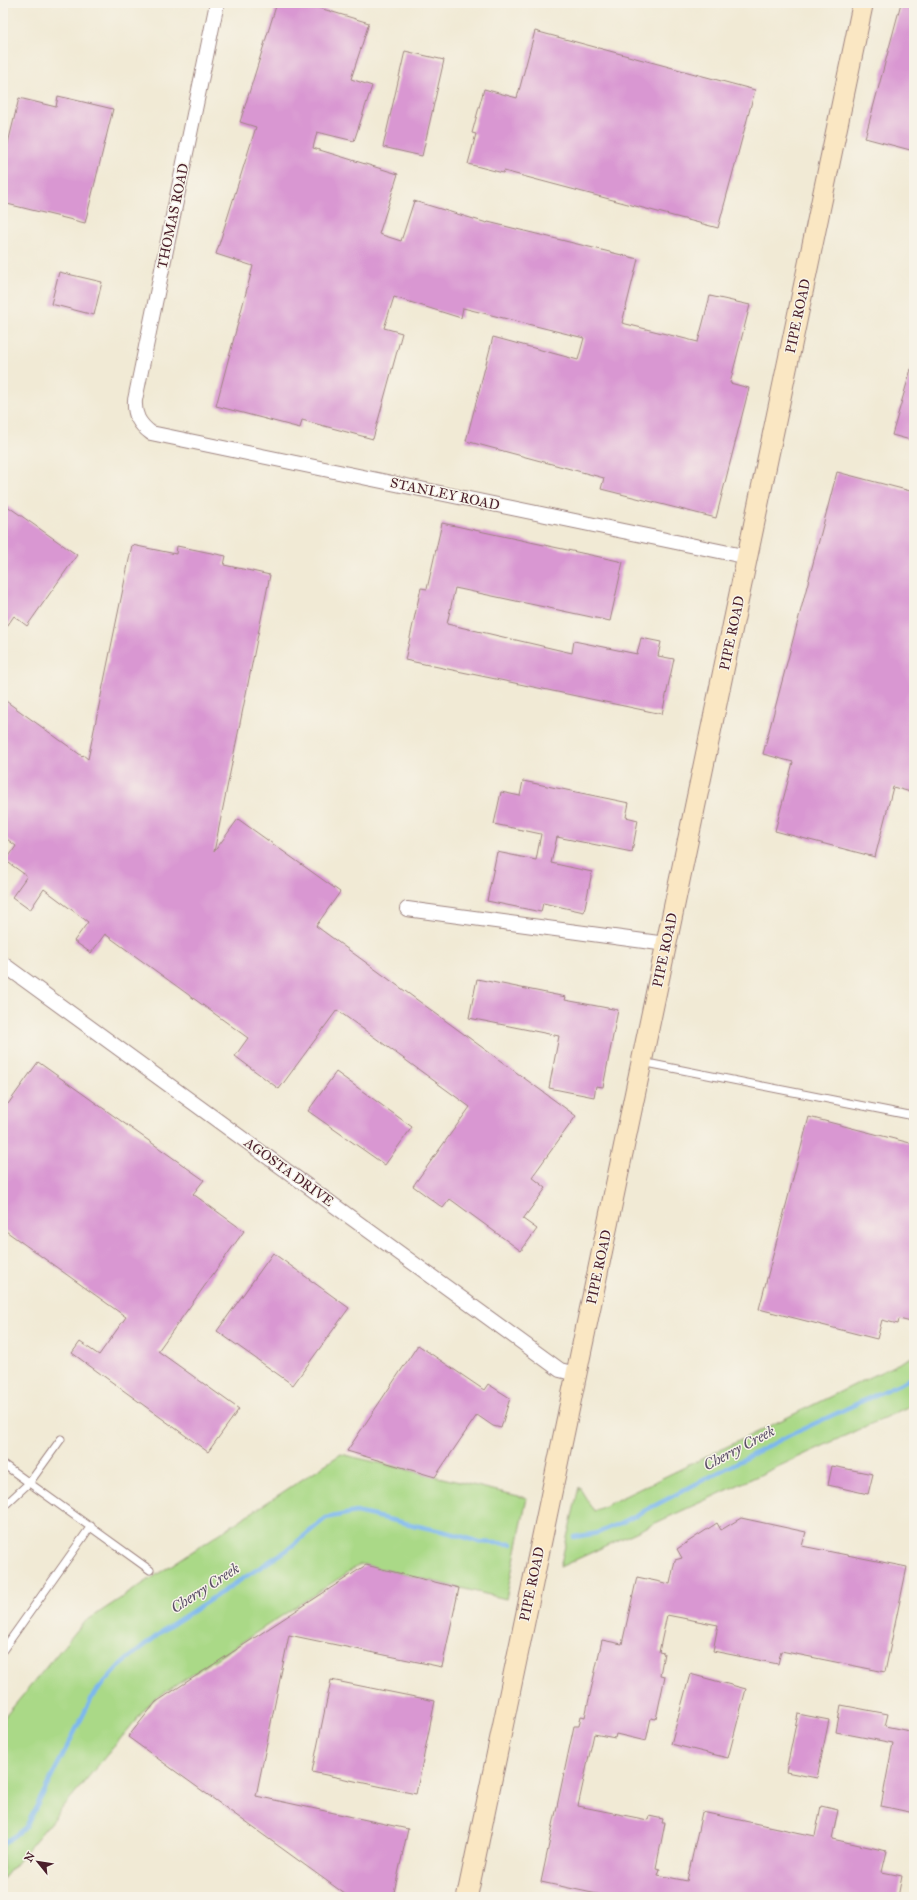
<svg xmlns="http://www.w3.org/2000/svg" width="917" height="1900" font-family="'IM FELL Great Primer',serif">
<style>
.green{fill:#aad987;stroke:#7a7c59}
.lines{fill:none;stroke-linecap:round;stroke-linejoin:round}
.stream{stroke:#7cb7ee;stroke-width:4.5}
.building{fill:#d997d2}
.lane-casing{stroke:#9e8480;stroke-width:9}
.street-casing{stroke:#9e8480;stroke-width:16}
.secondary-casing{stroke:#9e8480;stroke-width:22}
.lane{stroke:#fff;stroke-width:7}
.street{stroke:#fff;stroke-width:14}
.secondary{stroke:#fae7c3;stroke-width:20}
.labels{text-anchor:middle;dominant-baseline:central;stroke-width:3;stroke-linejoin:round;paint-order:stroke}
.street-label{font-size:14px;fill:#4a1f2b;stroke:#f7f3e8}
.water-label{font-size:15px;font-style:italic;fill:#594d66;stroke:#f7f3e8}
</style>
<rect width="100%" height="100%" fill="#f7f3e8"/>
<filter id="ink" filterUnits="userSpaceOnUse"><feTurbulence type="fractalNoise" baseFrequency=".025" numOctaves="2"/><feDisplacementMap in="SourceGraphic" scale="8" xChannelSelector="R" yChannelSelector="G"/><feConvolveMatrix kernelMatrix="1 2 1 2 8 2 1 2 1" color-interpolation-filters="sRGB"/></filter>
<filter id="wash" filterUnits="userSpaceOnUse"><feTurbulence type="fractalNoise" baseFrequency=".012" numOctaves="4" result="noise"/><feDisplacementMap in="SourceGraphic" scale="16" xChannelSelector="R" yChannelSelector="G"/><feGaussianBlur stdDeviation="0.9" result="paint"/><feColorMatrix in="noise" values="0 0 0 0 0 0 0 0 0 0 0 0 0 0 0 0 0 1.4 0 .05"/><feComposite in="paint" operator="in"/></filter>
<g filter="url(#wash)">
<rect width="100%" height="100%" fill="#f1ead5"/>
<path class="green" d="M914 1356V1404L560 1567 579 1487 594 1511Z
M341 1454 527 1498 506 1599 361 1564 152 1701 3 1879V1719L83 1623Z"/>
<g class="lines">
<path class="stream" d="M574 1537 598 1533 627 1520 788 1436 914 1377
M3 1845 26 1827 94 1694 120 1665 168 1627 287 1550 326 1518 356 1512 454 1534 479 1542 512 1544"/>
</g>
<g id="blocks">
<path class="building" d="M277 3H303L369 23 351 79 372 86 354 141 317 132 313 148 398 174 379 234 401 241 414 201 487 223 488 222 638 259 622 323 698 342 710 296 750 305 730 383 749 388 716 518 601 489 604 478 466 441 493 337 578 360 584 338 463 308 461 318 394 297 384 328 402 333 373 439 302 420 300 428 216 406 253 266 216 254 256 127 240 122Z
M901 3H914V151L865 138Z
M535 31 755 90 718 228 504 171 503 173 468 164 476 134 472 133 484 89 517 98Z
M405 51 444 60 422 156 383 147Z
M58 96 113 109 85 223 3 203V164L19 98 56 107Z
M59 272 102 282 94 315 51 304Z
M911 369H914V441L892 435Z
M837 472 914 492V793L893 787 875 857 775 831 793 762 763 754Z
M3 503 77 555 27 626 14 616 3 632Z
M442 523 623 562 610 621 455 588 447 624 572 653 574 641 637 654 641 638 661 642 658 656 674 659 662 714 405 660 421 588 427 589Z
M132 545 176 554 177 546 226 556 224 565 270 575 214 852 238 819 340 892 316 926 576 1116 532 1177 546 1188 523 1219 537 1229 521 1251 450 1199 443 1208 413 1186 470 1107 337 1010 279 1089 235 1056 248 1038 105 934 91 953 74 941 88 922 44 889 30 910 12 897 27 876 6 861 16 846 3 836V699L82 756 83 755 88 759Z
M523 781 629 803 626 817 638 820 632 852 557 837 551 863 592 872 584 912 543 903 541 912 487 901 497 852 536 860 541 834 494 824 501 792 520 796Z
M477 979 566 997 565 1000 618 1010 603 1087 596 1086 594 1097 549 1088 559 1036 469 1018Z
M38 1062 204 1180 193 1194 244 1231 158 1351 239 1409 208 1452 72 1353 80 1342 99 1355 126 1317 3 1229V1101L8 1104Z
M336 1072 412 1127 385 1165 308 1111Z
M809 1117 914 1144V1311L911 1322 899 1319 898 1324 882 1320 877 1339 759 1309Z
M273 1253 349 1308 293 1385 217 1331Z
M418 1345 484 1390 488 1384 510 1398 501 1428 493 1426 477 1415 435 1477 347 1451Z
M832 1466 873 1474 868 1494 828 1485Z
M741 1518 806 1532 802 1546 907 1567 885 1672 781 1651 778 1664 713 1651 718 1625 667 1615 659 1652 664 1653 660 1675 665 1676 656 1719 651 1718 646 1741 616 1734 615 1738 594 1734 578 1806 648 1820 649 1816 663 1819 662 1823H665L656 1868 660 1869 658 1875 687 1881 702 1812 815 1836 821 1806 838 1810 832 1839 887 1851 882 1872 902 1876 898 1897H611L541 1882 574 1726H579L581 1716 585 1717 602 1640 622 1644 637 1577 670 1584 675 1560 682 1558 677 1549 717 1523 721 1530Z
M366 1565 459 1588 442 1667 289 1635 256 1796 408 1829 393 1897H349L128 1737 156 1702Z
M690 1674 746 1689 728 1758 671 1744Z
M331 1680 435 1701 416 1794 312 1772Z
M841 1705 888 1714 885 1726 914 1732V1813L881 1806 893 1743 836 1732Z
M798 1714 829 1720 817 1778 786 1772Z"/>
</g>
</g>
<g filter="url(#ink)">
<use href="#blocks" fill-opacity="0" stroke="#9e8480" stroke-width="1"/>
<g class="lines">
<defs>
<path id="lane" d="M642 1062 914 1116
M3 1464 150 1570
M3 1507 30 1482 61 1439
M3 1650 91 1526"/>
<path id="street" d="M217 3 135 400C134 415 139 424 151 433L748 557
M407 909 666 944
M3 964 560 1370 576 1374"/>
<path id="secondary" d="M467 1897 863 3"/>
</defs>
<use href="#lane" class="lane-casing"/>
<use href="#street" class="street-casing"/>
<use href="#secondary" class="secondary-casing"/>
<use href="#lane" class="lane"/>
<use href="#street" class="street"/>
<use href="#secondary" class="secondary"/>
</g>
</g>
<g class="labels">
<g class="street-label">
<text transform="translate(173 216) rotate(-78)">THOMAS ROAD</text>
<text transform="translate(798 316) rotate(-78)">PIPE ROAD</text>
<text transform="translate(445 494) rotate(12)">STANLEY ROAD</text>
<text transform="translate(732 633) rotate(-78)">PIPE ROAD</text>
<text transform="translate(665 950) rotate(-78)">PIPE ROAD</text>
<text transform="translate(289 1172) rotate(36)">AGOSTA DRIVE</text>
<text transform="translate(599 1267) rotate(-78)">PIPE ROAD</text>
<text transform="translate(532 1584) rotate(-78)">PIPE ROAD</text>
</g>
<g class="water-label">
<text transform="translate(739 1448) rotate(-28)">Cherry Creek</text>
<text transform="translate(205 1588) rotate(-33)">Cherry Creek</text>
</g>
</g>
<rect width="917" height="1900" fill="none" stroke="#f7f3e8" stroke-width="16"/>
<g transform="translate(38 1862) rotate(300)" stroke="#f7f3e8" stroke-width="3" paint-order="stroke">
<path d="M0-3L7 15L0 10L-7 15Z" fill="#4a1f2b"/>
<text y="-6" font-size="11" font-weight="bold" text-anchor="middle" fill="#4a1f2b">N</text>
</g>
</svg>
